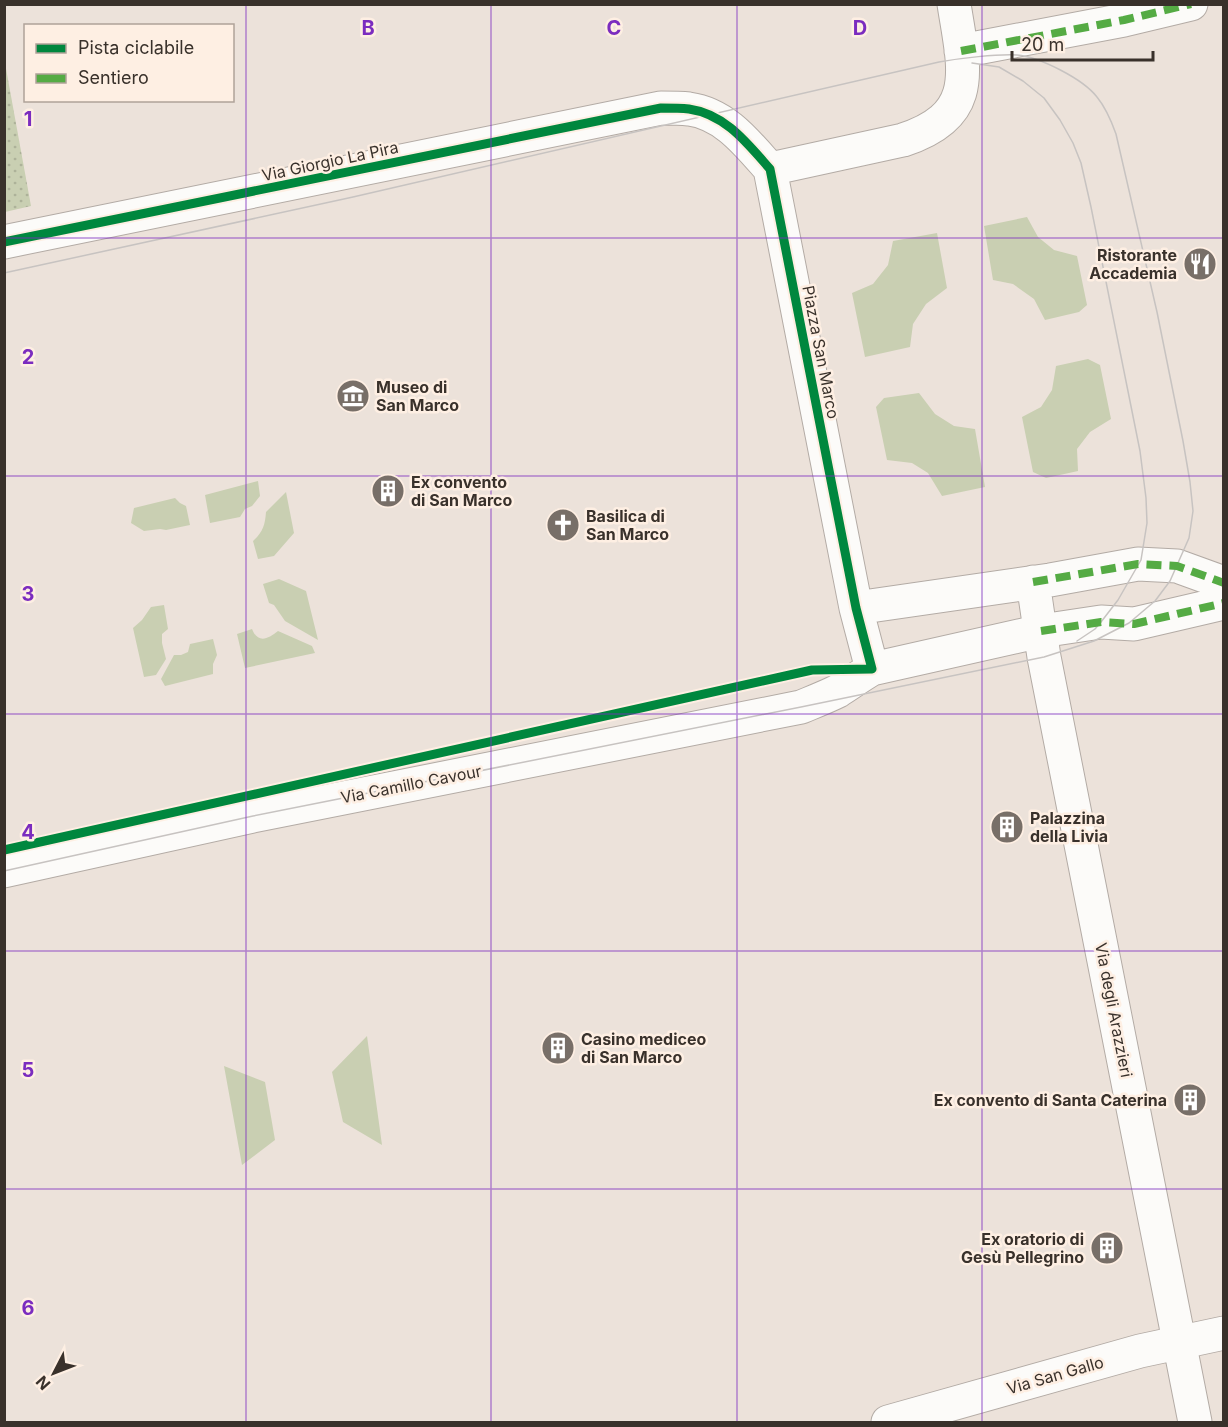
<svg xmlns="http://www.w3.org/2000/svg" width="1228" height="1427" font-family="Inter,sans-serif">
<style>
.grass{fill:#c9cfb2}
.garden{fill:url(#garden-dots)}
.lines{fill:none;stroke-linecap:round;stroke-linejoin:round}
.minor-casing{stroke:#b3aba5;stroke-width:35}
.minor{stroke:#fcfbf9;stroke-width:33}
.tram{stroke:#c7c3c1;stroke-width:1.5}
.quiet{stroke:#55ab44;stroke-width:8;stroke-dasharray:15 8;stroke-linecap:butt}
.cycleway-casing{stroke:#feefe3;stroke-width:13}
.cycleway{stroke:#00873e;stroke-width:9}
.grid{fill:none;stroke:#7b2cbf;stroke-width:1.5;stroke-opacity:0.55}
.labels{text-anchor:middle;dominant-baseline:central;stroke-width:5;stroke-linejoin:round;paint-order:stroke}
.street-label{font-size:16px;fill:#39312b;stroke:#feefe3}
.poi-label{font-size:16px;font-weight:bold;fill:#39312b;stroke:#feefe3;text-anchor:start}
.grid-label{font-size:20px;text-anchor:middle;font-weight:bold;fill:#7b2cbf;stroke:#feefe3;stroke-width:5;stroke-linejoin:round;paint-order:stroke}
</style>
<defs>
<pattern id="garden-dots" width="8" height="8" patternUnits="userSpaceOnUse" patternTransform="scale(1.5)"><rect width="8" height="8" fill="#c9cfb2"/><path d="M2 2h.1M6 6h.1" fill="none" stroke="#adb299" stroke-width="1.8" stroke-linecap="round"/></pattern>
</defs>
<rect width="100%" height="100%" fill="#ece2da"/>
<path class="grass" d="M1027 217 1038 237 1054 250 1077 256 1087 305 1079 312 1045 320 1034 299 1013 284 993 280 984 226Z
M937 233 947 288 926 304 913 324 910 347 865 357 852 293 873 284 888 265 893 241Z
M1088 359 1100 365 1111 419 1090 432 1077 449 1078 471 1046 478 1033 472 1022 417 1041 407 1052 390 1056 366Z
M919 393 935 414 954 426 975 429 985 487 942 496 928 473 912 463 887 460 876 407 884 398Z
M258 481 260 496 252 506 245 509 240 517 210 523 205 495Z
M286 492 294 533 274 556 258 559 253 541C263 532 265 525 266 512Z
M175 498 180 503 186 506 190 525 166 530 160 529 144 531 131 523 134 508Z
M279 579 306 591 318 640 285 621 274 605 269 603 263 584Z
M164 605 168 629 162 634V643L166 659 156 675 144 677 133 628 142 620 151 607Z
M252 629C258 644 268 639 278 631L312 646 315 653 245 668 237 634Z
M213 639 217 655 213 664V674L165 686 161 679 174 655H181L188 652 190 644Z
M367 1036 382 1145 343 1122 332 1072Z
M224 1066 265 1082 275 1140 242 1165Z"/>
<path class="garden" d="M5 63 31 206 5 212H4Z"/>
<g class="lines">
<defs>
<path id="minor" d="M961 51 1124 20 1191 4
M770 169 903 140C980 115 964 69 954 4
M4 242 661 108C670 108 680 108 689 109 725 114 747 143 770 169L856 608 872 669
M1033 582 1044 657 1195 1422
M856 608 1050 580 1138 564 1177 566 1224 583
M4 871 253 816 801 707C813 702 826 697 838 691 849 684 860 676 872 669L1041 631 1101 622 1134 624 1224 603
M888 1422 1140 1351 1224 1333"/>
</defs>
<use href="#minor" class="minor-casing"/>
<use href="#minor" class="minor"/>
<path class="tram" d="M972 63 999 67 1023 81 1044 98 1060 120 1073 143 1081 163 1091 207 1140 451 1146 498 1147 523 1141 560 1118 600 1101 622 1095 629 1077 641
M4 273 353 197 939 62C961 58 996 54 1017 55 1040 57 1083 79 1097 97 1106 108 1111 120 1116 134L1157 312 1183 441 1190 482 1193 511 1189 538 1170 581 1155 601 1129 623 1094 641 1044 657 801 707 253 816 4 871"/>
<path class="quiet" d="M961 51 1124 20 1191 4
M1033 582 1138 564 1177 566 1224 583
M1041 631 1101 622 1134 624 1224 603"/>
<defs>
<path id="cycleway" d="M4 242 661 108C670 108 680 108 689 109 725 114 747 143 770 169L856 608 872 669 812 670 4 850"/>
</defs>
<use href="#cycleway" class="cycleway-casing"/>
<use href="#cycleway" class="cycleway"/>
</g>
<path class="grid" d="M246 4V1422M491 4V1422M737 4V1422M982 4V1422M4 238H1224M4 476H1224M4 714H1224M4 951H1224M4 1189H1224"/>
<defs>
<symbol id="restaurant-disc" viewBox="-11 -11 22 22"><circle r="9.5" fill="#786f68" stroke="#feefe3"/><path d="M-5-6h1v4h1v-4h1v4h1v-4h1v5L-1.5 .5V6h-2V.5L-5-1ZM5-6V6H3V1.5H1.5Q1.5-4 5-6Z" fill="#fff"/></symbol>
<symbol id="museum-disc" viewBox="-11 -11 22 22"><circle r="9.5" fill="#786f68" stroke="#feefe3"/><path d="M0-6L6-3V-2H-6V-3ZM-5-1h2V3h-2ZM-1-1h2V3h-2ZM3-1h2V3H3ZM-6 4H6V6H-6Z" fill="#fff"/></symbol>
<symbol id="building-disc" viewBox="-11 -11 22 22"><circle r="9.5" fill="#786f68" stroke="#feefe3"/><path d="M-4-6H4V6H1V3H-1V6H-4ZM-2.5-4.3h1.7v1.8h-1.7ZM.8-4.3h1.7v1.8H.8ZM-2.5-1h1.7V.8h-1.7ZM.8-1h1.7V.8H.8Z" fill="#fff"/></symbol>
<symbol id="church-disc" viewBox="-11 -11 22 22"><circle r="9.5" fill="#786f68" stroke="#feefe3"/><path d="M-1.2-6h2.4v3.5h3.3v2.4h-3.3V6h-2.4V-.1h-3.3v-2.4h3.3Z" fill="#fff"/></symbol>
</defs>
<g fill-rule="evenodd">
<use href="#restaurant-disc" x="1181" y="245" width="38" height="38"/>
<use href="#museum-disc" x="334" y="377" width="38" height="38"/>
<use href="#building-disc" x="369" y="472" width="38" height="38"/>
<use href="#church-disc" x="544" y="506" width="38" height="38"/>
<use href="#building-disc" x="988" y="808" width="38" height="38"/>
<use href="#building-disc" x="539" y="1029" width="38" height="38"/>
<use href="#building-disc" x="1171" y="1081" width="38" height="38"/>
<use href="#building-disc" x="1088" y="1229" width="38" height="38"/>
</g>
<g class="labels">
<g class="street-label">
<text transform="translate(330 161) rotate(-12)">Via Giorgio La Pira</text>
<text transform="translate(821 352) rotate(79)">Piazza San Marco</text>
<text transform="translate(411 784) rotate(-11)">Via Camillo Cavour</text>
<text transform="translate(1114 1010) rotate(79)">Via degli Arazzieri</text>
<text transform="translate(1055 1375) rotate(-16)">Via San Gallo</text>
</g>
<g class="poi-label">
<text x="1177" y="255" text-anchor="end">Ristorante<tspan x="1177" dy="18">Accademia</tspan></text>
<text x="376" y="387">Museo di<tspan x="376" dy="18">San Marco</tspan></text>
<text x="411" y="482">Ex convento<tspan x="411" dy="18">di San Marco</tspan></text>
<text x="586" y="516">Basilica di<tspan x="586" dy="18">San Marco</tspan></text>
<text x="1030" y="818">Palazzina<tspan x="1030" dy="18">della Livia</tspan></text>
<text x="581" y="1039">Casino mediceo<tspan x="581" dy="18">di San Marco</tspan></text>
<text x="1167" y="1100" text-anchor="end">Ex convento di Santa Caterina</text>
<text x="1084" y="1239" text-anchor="end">Ex oratorio di<tspan x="1084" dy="18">Gesù Pellegrino</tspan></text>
</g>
</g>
<g class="grid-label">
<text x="368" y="35">B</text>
<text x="614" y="35">C</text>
<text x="860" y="35">D</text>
<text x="28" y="126">1</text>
<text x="28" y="364">2</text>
<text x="28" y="601">3</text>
<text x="28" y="839">4</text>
<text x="28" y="1077">5</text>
<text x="28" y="1315">6</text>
</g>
<rect width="1228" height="1427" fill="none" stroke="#39312b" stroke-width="12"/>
<rect x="24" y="24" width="210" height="78" fill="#feefe3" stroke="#afa399" stroke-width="1.5"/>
<rect x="36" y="44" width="30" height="9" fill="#00873e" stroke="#afa399" stroke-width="1.5"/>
<text x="78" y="54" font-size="18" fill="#39312b">Pista ciclabile</text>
<rect x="36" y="74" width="30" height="9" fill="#55ab44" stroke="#afa399" stroke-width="1.5"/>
<text x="78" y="84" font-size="18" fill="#39312b">Sentiero</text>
<g transform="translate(54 1373) rotate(228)" stroke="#feefe3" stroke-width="4.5" paint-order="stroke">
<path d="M0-4.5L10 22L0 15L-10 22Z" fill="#39312b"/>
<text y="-9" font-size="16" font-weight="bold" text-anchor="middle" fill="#39312b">N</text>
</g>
<path d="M1012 51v9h141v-9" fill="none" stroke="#39312b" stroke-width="3"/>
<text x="1021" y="51" font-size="18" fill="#39312b" stroke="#feefe3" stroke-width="4.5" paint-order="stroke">20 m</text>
</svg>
